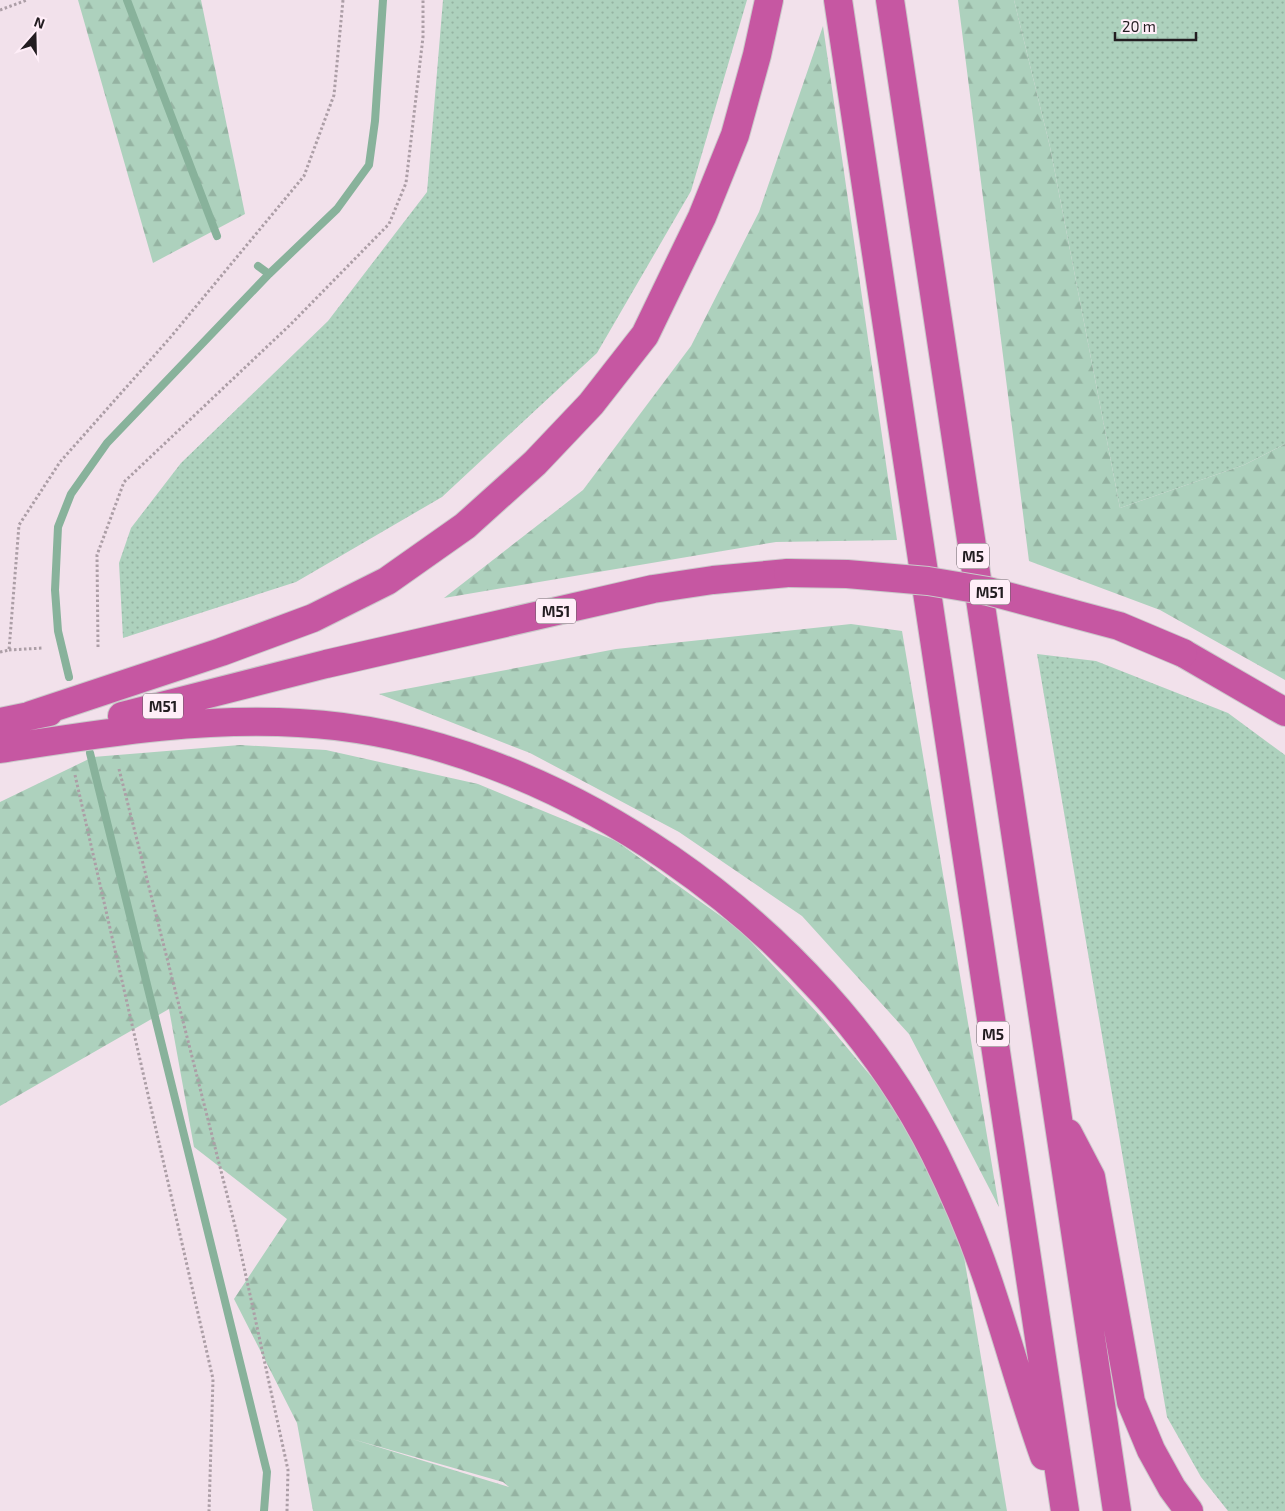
<svg xmlns="http://www.w3.org/2000/svg" width="1285" height="1511" font-family="'Exo 2',sans-serif">
<style>
.grass{fill:url(#grass-dots)}
.forest{fill:url(#forest-firs);fill-rule:evenodd}
.lines{fill:none;stroke-linecap:round;stroke-linejoin:round}
.stream{stroke:#88b29b;stroke-width:8}
.highway-casing{stroke:#cac9ca;stroke-width:30}
.path{stroke:#ac9ea6;stroke-width:3;stroke-dasharray:2.5 2.5;stroke-linecap:butt}
.highway{stroke:#c657a2;stroke-width:28}
.highway-bridge-casing{stroke:#cac9ca;stroke-width:30;stroke-linecap:butt}
.highway-bridge{stroke:#c657a2;stroke-width:28}
.labels{text-anchor:middle;dominant-baseline:central;stroke-width:4;stroke-linejoin:round;paint-order:stroke}
.shield{fill:#ffeef8;stroke:#655c62;stroke-width:1}
.shield-label{font-size:15px;font-weight:bold;fill:#231d21}
</style>
<defs>
<pattern id="grass-dots" width="8" height="8" patternUnits="userSpaceOnUse" patternTransform="scale(1.25)"><rect width="8" height="8" fill="#add1bd"/><path d="M2 2h.1M6 6h.1" fill="none" stroke="#95b3a2" stroke-width="1.8" stroke-linecap="round"/></pattern>
<pattern id="forest-firs" width="22" height="20" patternUnits="userSpaceOnUse" patternTransform="scale(1.25)"><rect width="22" height="20" fill="#add1bd"/><path d="M5 1l3.5 6h-7zM16 11l3.5 6h-7z" fill="#95b3a2"/></pattern>
</defs>
<rect width="100%" height="100%" fill="#f2e1eb"/>
<path class="grass" d="M443 0H747L691 191 597 353 442 497 296 582 123 638 119 563 131 528 181 463 328 321 427 192Z
M1014 0H1285V444L1244 465 1120 508 1050 147Z
M1037 654 1096 661 1228 713 1285 755V1511H1228L1201 1477 1167 1417Z"/>
<path class="forest" d="M78 0H201L245 214 153 263Z
M958 0H1014L1050 147 1120 508 1244 465 1285 444V680L1160 610 1029 561Z
M823 26 897 540 776 542 444 598 583 490 691 346 759 212Z
M851 624 902 631 999 1207 909 1034 802 916 679 832 530 753 379 694 616 649Z
M240 745 326 750 478 784 616 841 740 930 823 1019 901 1112 962 1245 1007 1511H313L297 1423 234 1299 287 1219 194 1147 169 1009 0 1106V802L93 757ZM352 1439 503 1482 509 1487Z"/>
<g class="lines">
<path class="stream" d="M127 0 217 236
M258 266 269 274
M69 677 58 631 55 590 58 527 71 494 107 443 269 274 337 209 369 165 375 121 383 0
M90 753 267 1472 264 1511"/>
<defs>
<path id="highway" d="M838 0 1065 1511
M890 0 1117 1511
M1183 653 1285 712
M31 715 221 652 313 618 387 581 465 526 535 463 591 404 645 335 702 217 735 135 757 55 769 0
M122 716 326 664 653 589 713 580 788 573
M0 722 49 712
M0 749C99 734 198 717 299 723 553 736 822 928 935 1154 957 1199 977 1246 992 1293 1010 1347 1025 1403 1044 1456
M1068 1133 1091 1177 1131 1402 1151 1450 1172 1488 1189 1511"/>
</defs>
<use href="#highway" class="highway-casing"/>
<path class="path" d="M0 10 27 0
M98 647 97 555 124 482 291 324 389 224 406 183 423 37V0
M9 650 43 648
M0 652 9 650 19 525 60 462 169 339 304 176 334 95 343 0
M119 769 236 1230 288 1470 287 1511
M75 775 213 1379 209 1511"/>
<use href="#highway" class="highway"/>
<defs>
<path id="highway-bridge" d="M788 573 847 574 928 581 988 591 1119 626 1183 653"/>
</defs>
<use href="#highway-bridge" class="highway-bridge-casing"/>
<use href="#highway-bridge" class="highway-bridge"/>
</g>
<g class="labels">
<g class="shield">
<rect x="957" y="543.5" width="32" height="25" rx="4"/>
<rect x="970" y="579.5" width="40" height="25" rx="4"/>
<rect x="536" y="598.5" width="40" height="25" rx="4"/>
<rect x="143" y="693.5" width="40" height="25" rx="4"/>
<rect x="977" y="1021.5" width="32" height="25" rx="4"/>
</g>
<g class="shield-label">
<text x="973" y="556">M5</text>
<text x="990" y="592">M51</text>
<text x="556" y="611">M51</text>
<text x="163" y="706">M51</text>
<text x="993" y="1034">M5</text>
</g>
</g>
<g transform="translate(35 35) rotate(20)" stroke="#ffeef8" stroke-width="4" paint-order="stroke">
<path d="M0-4L9 19L0 12L-9 19Z" fill="#231d21"/>
<text y="-8" font-size="14" font-weight="bold" text-anchor="middle" fill="#231d21">N</text>
</g>
<path d="M1115 32v8h81v-8" fill="none" stroke="#231d21" stroke-width="2.5"/>
<text x="1122" y="32" font-size="15" fill="#231d21" stroke="#ffeef8" stroke-width="4" paint-order="stroke">20 m</text>
</svg>
